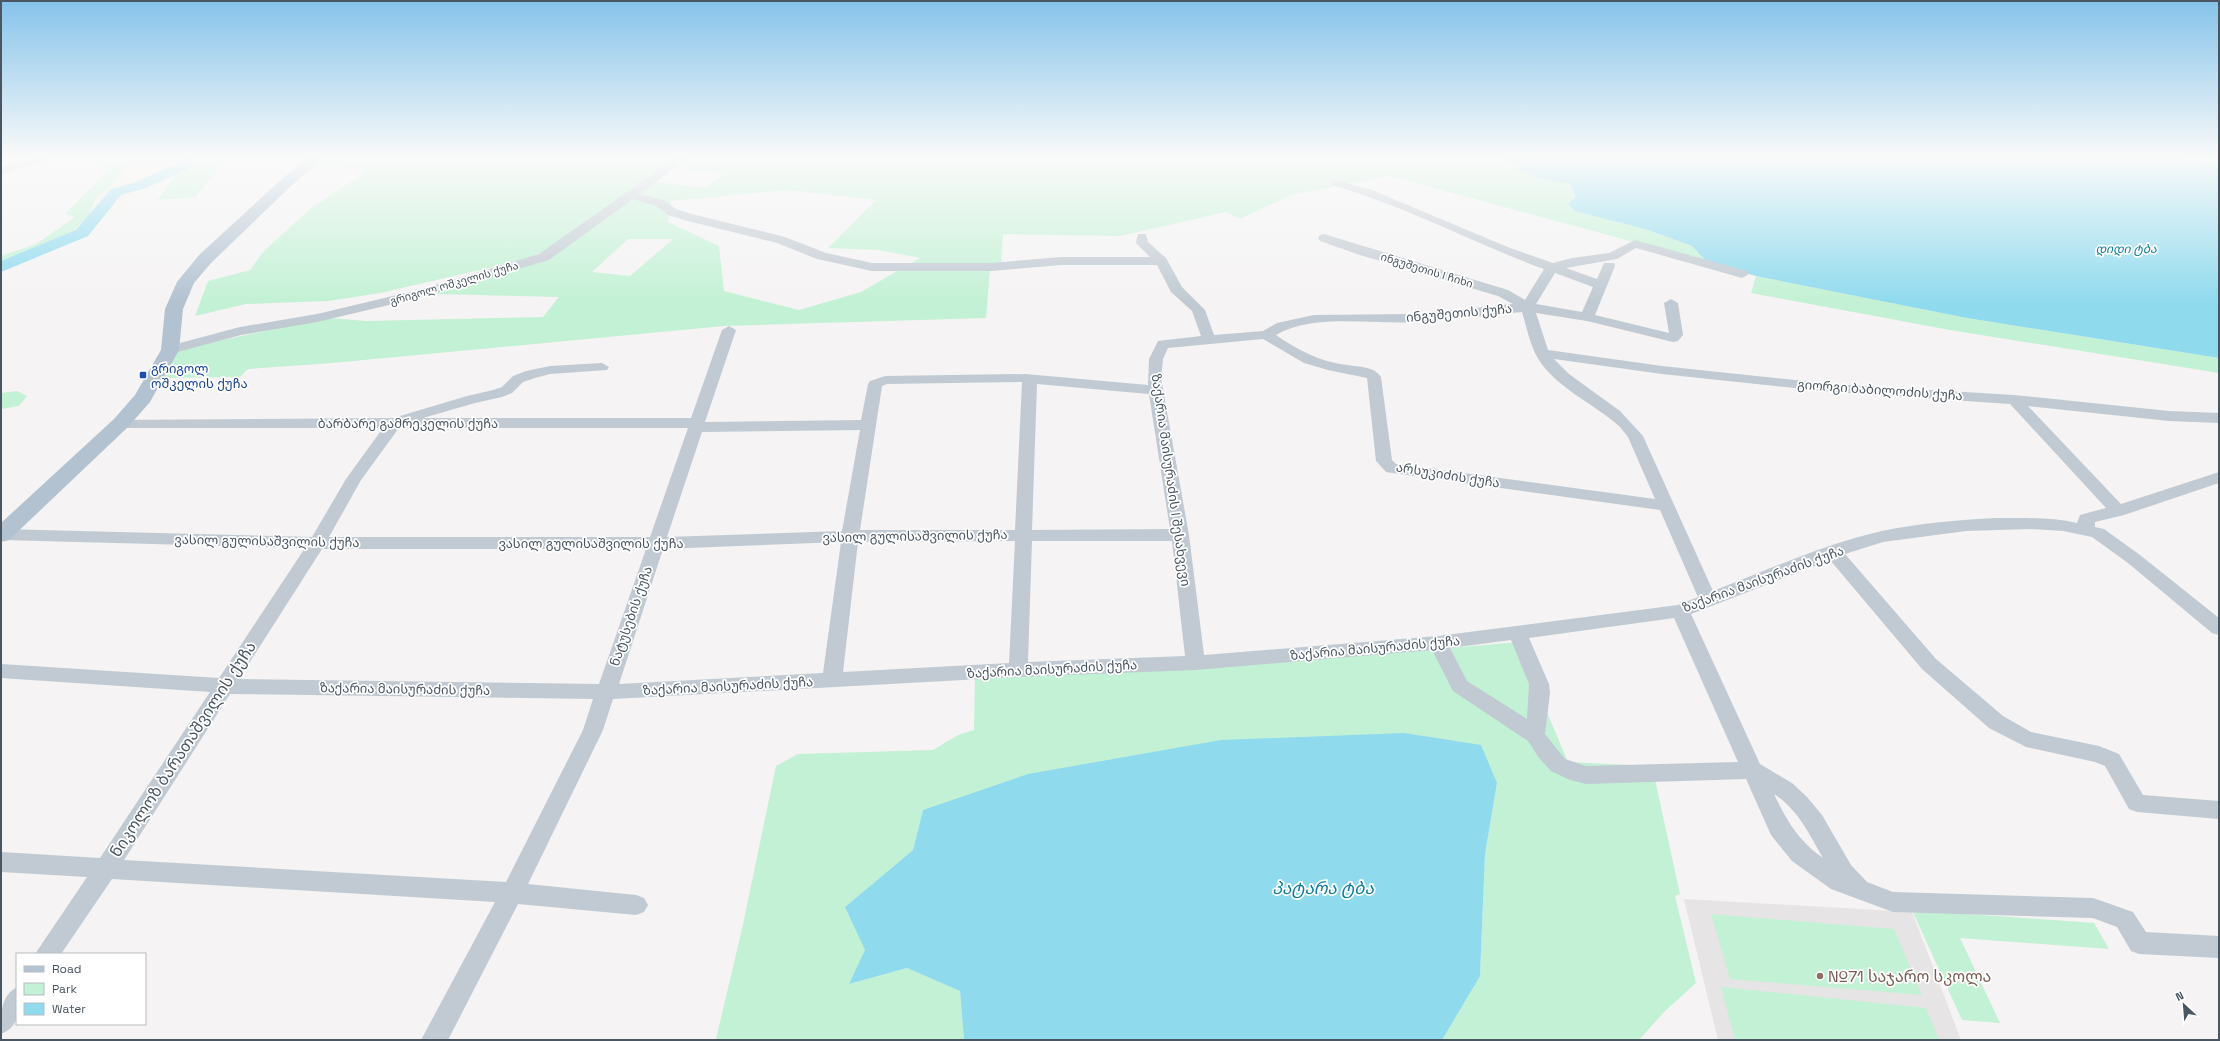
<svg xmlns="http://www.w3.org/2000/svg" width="2220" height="1041" font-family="'Space Grotesk','Noto Sans Georgian',sans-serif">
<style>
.education{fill:#e6e4e5}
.green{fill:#c3f1d5;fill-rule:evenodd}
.sand{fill:#f5f0e5}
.water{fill:#90daee}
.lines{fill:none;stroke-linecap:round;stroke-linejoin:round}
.river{fill:#90daee;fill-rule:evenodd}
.minor{fill:#c1cad2;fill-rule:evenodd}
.major{fill:#b3c2d1;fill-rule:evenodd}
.transit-dot{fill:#1a4fb4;stroke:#fff;stroke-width:1.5}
.education-dot{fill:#8d6e63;stroke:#fff;stroke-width:1.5}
.labels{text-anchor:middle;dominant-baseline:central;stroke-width:3.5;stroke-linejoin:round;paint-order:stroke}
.far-street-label{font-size:11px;fill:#4a5661;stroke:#fff}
.far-water-label{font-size:12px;font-style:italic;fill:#0c7c9b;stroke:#fff}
.street-label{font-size:13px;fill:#4a5661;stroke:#fff}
.transit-label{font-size:13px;fill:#164399;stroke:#fff;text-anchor:start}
.near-street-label{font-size:16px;fill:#4a5661;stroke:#fff}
.near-education-label{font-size:16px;fill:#785e54;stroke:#fff;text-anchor:start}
.near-water-label{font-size:17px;font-style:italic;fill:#0c7c9b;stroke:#fff}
</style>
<rect width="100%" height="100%" fill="#f5f3f3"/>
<path class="education" d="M1684 899 1912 912 1961 1040H1718Z"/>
<path class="green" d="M94 156H144L123 170 109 187 95 199 90 214 72 233 1 263V256L36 244 75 217 65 214 106 172 90 158Z
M204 156H236L218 170 195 197 158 200 174 176Z
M325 156H680L571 233 540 253 519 261 380 293 328 301 246 304 195 316 208 281 250 270 264 251 311 208 367 171 362 169 316 165Z
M691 156H1484L1522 164 1519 171 1538 178 1570 184 1576 197 1645 229 1692 246 1707 262 1390 176 1291 195 1240 219 1226 212 1120 236 1003 234 1001 264 990 270 986 318 724 326 332 363 248 369 240 377 163 378 178 349 328 318 367 321 543 317 559 297 435 294 544 259 655 182 706 188 723 173 674 169ZM788 190 876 200 828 248 879 250 920 258 861 292 799 310 724 291 719 246 668 222 671 201ZM628 239H673L630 276 592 272Z
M1756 276 1967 318 2219 358V373L1950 330 1751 293Z
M17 391 27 396 19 406 1 409V393Z
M1520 642 1521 651 1568 762 1652 766 1680 894 1675 896 1696 983 1665 1011 1639 1040H1442L1480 975 1485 854 1497 783 923 810 913 850 845 907 867 950 849 984 907 968 960 991 964 1040 716 1039 742 929 776 766 798 754 933 750 958 735 974 730 975 679C1157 670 1338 658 1520 642Z
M1912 910 2094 923 2109 949 1960 938 2000 1023 1962 1020Z
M1711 914 1894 929 1922 995 1730 979Z
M1721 987 1926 1008 1939 1040H1735Z"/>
<path class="sand" d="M144 156H200L184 168 139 192 117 212 90 214 95 199 109 187 123 170Z
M2164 156H2219V164Z"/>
<path class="water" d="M1484 156H2164L2219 164V358L1967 318 1756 276 1707 262 1692 246 1645 229 1575 211 1568 204 1576 197 1570 184 1538 178 1519 171 1522 164Z
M1404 733 1481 745 1497 783 1485 854 1480 976 1442 1040H964L960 991 907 968 849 984 865 950 845 907 913 850 923 810 1028 774 1221 740Z"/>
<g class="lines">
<path class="river" d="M181 156H195L192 167 146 188 121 195 88 236 1 272V261L76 230 111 189 136 182 180 162Z"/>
<path class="minor" d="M39 156H57L56 158 1 174V167Z
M678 156H690L640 194 664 200 676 209 692 214 785 237 826 253 872 263H991L1061 257H1150L1136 243 1138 234H1146L1148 242 1166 258 1182 287 1205 310 1214 335 1263 331 1277 323 1314 315 1416 314 1513 304 1498 296 1360 255 1320 241 1318 238 1320 235 1324 234 1508 290 1525 300 1544 269C1473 243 1405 206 1332 185L1330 183 1332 181 1336 180 1372 190 1510 248 1553 263 1572 258 1609 253 1635 240 1747 271 1749 274 1742 278 1636 248 1617 259 1566 268 1597 279 1604 263H1614L1615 266 1595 315 1669 333 1664 303 1671 299 1678 303 1683 335 1678 341 1673 342 1587 321 1536 313 1548 350 1662 366 1833 384 2014 395 2169 411 2219 413V423L2169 421 2028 406 2121 504 2219 472V483L2124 515 2095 522V527L2104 529 2140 555 2219 618V635L2212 633 2128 563 2092 537 2063 531 2030 529 1966 531 1883 542 1845 554 1936 659 2003 716 2031 732 2099 746 2119 754 2143 795 2219 801V819L2137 812 2129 809 2105 766 2095 762 2026 747 1989 728 1922 669 1830 560 1691 614 1760 764 1792 783 1807 797 1822 815 1851 865 1867 882 1893 892 2093 898 2133 912 2146 932 2219 936V958L2139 954 2131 951 2117 927 2093 918 1893 912 1831 889 1792 861 1771 835 1746 779 1586 784 1570 780 1551 771 1539 758 1528 741 1453 691 1432 650 1195 670 1018 677 613 699 603 730 528 884 636 895 644 898 648 905 644 912 636 915 518 904 448 1040H421L495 902 112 879 61 954H35L87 877 1 872V852L100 858 210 692 1 678V664L219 678 305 548 2 540 1 529 312 537 346 479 383 428H121L116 426 113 423 116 420 398 418 400 416 467 396 493 390 502 387 513 376 526 371 550 366 602 363 609 367 607 370 550 374 535 378 523 382 512 393 502 397 475 403 423 418H691L722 330 729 326 736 330 705 422 861 420 868 384 870 381 885 376 1025 374 1148 385 1149 359 1158 341 1201 336 1192 311 1171 292 1157 265H1061L991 271H872L817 259 777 243 684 220 668 215 656 206 633 199 549 260 427 296 317 322 241 335 170 354 163 350 165 347 240 327 317 314 418 290 539 254ZM1555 273 1593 287 1582 312 1536 304ZM1522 312C1526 325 1529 340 1535 353 1551 386 1594 403 1620 427L1628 437 1655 499 1396 464 1392 460 1381 377C1374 366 1359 367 1347 365 1321 362 1297 350 1276 335 1314 313 1373 325 1416 322 1452 320 1487 315 1522 312ZM1263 339 1304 363 1328 370 1367 378 1376 461 1386 472 1660 510 1698 597 1678 605 1438 636 1204 655 1189 535 1161 378 1163 359 1168 348ZM1554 359 1662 374 1833 392 2010 404 2106 508 2080 515 2077 523C2051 517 2023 518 1996 518 1958 520 1919 523 1882 531 1824 544 1768 570 1713 591L1643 436 1620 411 1569 374ZM1022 382 1015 530H860L882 386 887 384ZM1037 384 1149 394 1170 529 1032 530ZM399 428H688L650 537H329L361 480ZM860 430 842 531 667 537 702 432ZM1015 541 1009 663 843 672 858 542ZM1032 541H1172L1185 656 1028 662ZM841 542 823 673 619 684 663 549ZM322 549H646L599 684 239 679ZM1674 618 1738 762 1586 766 1565 759 1545 734 1550 693 1549 684 1529 638ZM1511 640 1529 684 1527 719 1467 681 1450 648ZM230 694 593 699 583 730 506 882 124 860ZM1774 794C1797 808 1810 835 1823 858 1798 840 1787 821 1774 794Z
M17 987C17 1007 23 1025 1 1034 1 1014 0 996 17 987Z"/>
<path class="major" d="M310 156H326L293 184 211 263 194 283 183 309 179 350 150 402 128 427 9 540 1 542V523L114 419 135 395 161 350 165 309 177 282 199 255 283 178Z"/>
</g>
<linearGradient id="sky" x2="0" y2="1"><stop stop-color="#85c3ea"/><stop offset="0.52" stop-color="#fafafa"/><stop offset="1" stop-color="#fafafa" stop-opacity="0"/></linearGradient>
<rect width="2220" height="302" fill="url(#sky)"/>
<rect class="transit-dot" x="139" y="371" width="8" height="8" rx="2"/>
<circle class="education-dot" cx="1820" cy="976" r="4"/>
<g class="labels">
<g class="far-street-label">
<text transform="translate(1427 270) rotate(17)">ინგუშეთის I ჩიხი</text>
<text transform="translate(454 283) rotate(-16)">გრიგოლ ოშკელის ქუჩა</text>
</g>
<g class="far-water-label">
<text x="2126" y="249">დიდი ტბა</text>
</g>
<g class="street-label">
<text transform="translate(1459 313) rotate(-5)">ინგუშეთის ქუჩა</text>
<text transform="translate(1880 390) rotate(4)">გიორგი ბაბილოძის ქუჩა</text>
<text x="408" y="423">ბარბარე გამრეკელის ქუჩა</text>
<text transform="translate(1448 475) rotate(9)">არსუკიძის ქუჩა</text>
<text transform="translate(1171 480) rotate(82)">ზაქარია მაისურაძის I შესახვევი</text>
<text transform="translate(915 536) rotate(-1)">ვასილ გულისაშვილის ქუჩა</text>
<text transform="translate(267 541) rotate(1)">ვასილ გულისაშვილის ქუჩა</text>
<text x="591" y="543">ვასილ გულისაშვილის ქუჩა</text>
<text transform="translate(1763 579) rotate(-20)">ზაქარია მაისურაძის ქუჩა</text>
<text transform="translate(631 616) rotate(-71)">ნატუსების ქუჩა</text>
<text transform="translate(1375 648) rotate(-5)">ზაქარია მაისურაძის ქუჩა</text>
<text transform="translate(1052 669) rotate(-3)">ზაქარია მაისურაძის ქუჩა</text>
<text transform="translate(728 686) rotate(-3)">ზაქარია მაისურაძის ქუჩა</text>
<text transform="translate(405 689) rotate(1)">ზაქარია მაისურაძის ქუჩა</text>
</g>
<g class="transit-label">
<text x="151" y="368">გრიგოლ<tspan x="151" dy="15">ოშკელის ქუჩა</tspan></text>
</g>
<g class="near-street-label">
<text transform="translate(183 749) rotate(-57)">ნიკოლოზ ბარათაშვილის ქუჩა</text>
</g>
<g class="near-education-label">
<text x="1828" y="976">№71 საჯარო სკოლა</text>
</g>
<g class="near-water-label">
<text x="1323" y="888">პატარა ტბა</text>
</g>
</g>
<rect width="2220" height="1041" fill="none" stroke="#4a5661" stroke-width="4"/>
<rect x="16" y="953" width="130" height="72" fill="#ffffff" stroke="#b7bbc0"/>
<rect x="24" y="966" width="20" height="6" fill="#b3c2d1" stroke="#b7bbc0"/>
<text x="52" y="973" font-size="12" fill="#4a5661">Road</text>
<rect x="24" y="983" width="20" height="12" fill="#c3f1d5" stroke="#b7bbc0"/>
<text x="52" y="993" font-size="12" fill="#4a5661">Park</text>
<rect x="24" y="1003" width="20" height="12" fill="#90daee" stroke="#b7bbc0"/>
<text x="52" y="1013" font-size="12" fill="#4a5661">Water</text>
<g transform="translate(2184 1005) rotate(334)" stroke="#ffffff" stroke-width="3" paint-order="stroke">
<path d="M0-3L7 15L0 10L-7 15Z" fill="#4a5661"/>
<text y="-6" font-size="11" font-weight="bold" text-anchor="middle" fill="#4a5661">N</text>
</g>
</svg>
